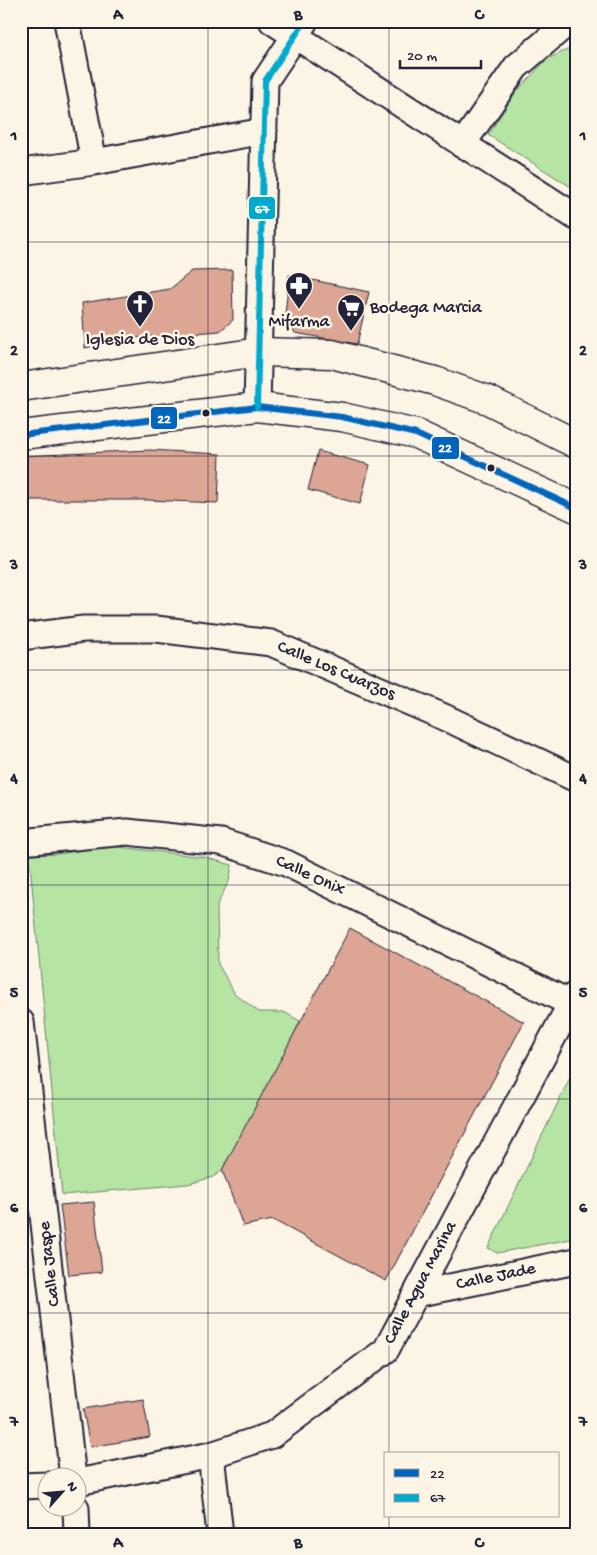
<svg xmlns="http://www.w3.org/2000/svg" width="597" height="1555" font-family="'Gochi Hand',sans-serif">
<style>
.green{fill:#b5e4a3;stroke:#6c836f}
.building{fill:#dca594;stroke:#22223b}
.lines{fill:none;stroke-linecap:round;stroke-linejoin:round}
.street-casing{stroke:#22223b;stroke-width:29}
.primary-casing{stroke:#22223b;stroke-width:31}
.street{stroke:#fcf5e5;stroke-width:25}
.primary{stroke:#fcf5e5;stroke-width:28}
.bus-1-casing{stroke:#fcf5e5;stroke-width:10}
.bus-2-casing{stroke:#fcf5e5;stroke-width:10}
.bus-1{stroke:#0065bd;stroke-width:6}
.bus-2{stroke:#00a9ce;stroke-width:6}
.grid{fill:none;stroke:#22223b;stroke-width:1;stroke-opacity:0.55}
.bus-dot{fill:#22223b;stroke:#fcf5e5;stroke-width:2}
.labels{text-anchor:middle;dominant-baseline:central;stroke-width:5;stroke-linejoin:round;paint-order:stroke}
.poi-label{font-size:18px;fill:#22223b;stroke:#fcf5e5}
.street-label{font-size:18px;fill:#22223b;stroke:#fcf5e5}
.line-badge{stroke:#fcf5e5;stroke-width:2}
.badge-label{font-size:14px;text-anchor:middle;font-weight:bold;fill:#fff}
.neatline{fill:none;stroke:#22223b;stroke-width:2}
.grid-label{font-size:16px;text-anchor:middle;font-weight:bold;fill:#22223b}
</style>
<rect width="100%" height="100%" fill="#fcf5e5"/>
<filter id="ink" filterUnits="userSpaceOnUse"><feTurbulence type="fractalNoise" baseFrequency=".02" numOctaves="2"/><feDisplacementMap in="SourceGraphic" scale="10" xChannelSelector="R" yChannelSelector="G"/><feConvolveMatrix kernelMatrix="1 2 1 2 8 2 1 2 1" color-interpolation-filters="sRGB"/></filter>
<g filter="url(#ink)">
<path class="green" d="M576 46V190L488 135 515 93 547 59Z
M110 846 204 857 232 865 229 881 217 905 218 964 235 994 259 1012H284L300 1021 246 1140 229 1166 213 1177 188 1184 62 1195 29 855 58 854Z
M576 1065V1238L497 1253 488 1248Z"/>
<path class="building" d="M232 270 233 320 220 331 134 338 85 348 82 303 170 289 192 271Z
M289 275 369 292 357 344 295 333 285 315Z
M150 450 220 454 218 503 148 500H21V456Z
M318 451 370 465 360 504 308 490Z
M350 928 524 1022 386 1281 273 1220 243 1226 222 1170Z
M94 1202 102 1272 69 1275 60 1205Z
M143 1399 150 1437 90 1447 83 1409Z"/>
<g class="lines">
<defs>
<path id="street" d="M67 21 94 162
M272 21 576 217
M462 145 516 67 565 25 576 22
M21 172 94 162 264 131
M257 407 265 81 305 21
M21 637 84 629H156L271 643 444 717 576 779
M21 842 127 832 221 842 286 863 576 1006
M21 1022 73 1478
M416 1294 576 1261
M211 1455 220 1534
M78 1482 211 1455 272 1435 386 1350 576 994
M21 1486 48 1485
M76 1508 77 1534"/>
<path id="primary" d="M21 387 259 352 332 354 435 381 488 400 576 444
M21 435 257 407 342 417 416 434 576 508"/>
</defs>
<use href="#street" class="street-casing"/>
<use href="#primary" class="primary-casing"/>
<use href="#street" class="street"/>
<use href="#primary" class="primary"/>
<defs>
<path id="bus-1" d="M21 435 257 407 342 417 416 434 576 508"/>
<path id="bus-2" d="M257 407 265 81 305 21"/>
</defs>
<use href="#bus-1" class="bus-1-casing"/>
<use href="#bus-2" class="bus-2-casing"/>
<use href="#bus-1" class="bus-1"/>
<use href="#bus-2" class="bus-2"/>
</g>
</g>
<path class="grid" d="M208 21V1534M389 21V1454M21 242H576M21 456H576M21 670H576M21 885H576M21 1099H576M21 1313H576M389 1516V1534"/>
<defs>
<symbol id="pharmacy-pin" viewBox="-11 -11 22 30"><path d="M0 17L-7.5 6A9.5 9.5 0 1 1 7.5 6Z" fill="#22223b" stroke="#fcf5e5"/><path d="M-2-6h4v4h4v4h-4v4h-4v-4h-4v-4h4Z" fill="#fff"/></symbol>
<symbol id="church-pin" viewBox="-11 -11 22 30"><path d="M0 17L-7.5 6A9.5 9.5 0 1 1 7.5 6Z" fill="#22223b" stroke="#fcf5e5"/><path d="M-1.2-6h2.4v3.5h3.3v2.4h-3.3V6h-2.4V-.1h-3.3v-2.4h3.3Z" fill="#fff"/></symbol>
<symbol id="supermarket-pin" viewBox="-11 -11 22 30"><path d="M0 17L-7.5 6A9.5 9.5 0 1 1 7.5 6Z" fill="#22223b" stroke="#fcf5e5"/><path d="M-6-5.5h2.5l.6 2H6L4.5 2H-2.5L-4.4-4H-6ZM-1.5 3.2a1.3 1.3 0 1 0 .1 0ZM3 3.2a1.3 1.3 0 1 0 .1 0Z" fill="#fff"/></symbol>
</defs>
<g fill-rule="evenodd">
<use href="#pharmacy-pin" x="283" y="270" width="32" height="43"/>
<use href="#church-pin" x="124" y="288" width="32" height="43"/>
<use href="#supermarket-pin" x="335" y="292" width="32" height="43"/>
</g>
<g class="bus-dot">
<circle cx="206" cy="413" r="4.5"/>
<circle cx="491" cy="468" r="4.5"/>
</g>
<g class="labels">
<g class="poi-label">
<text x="370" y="308" text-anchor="start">Bodega Marcia</text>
<text x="299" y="322">Mifarma</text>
<text x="140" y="340">Iglesia de Dios</text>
</g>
<g class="street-label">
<text transform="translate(336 671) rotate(23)">Calle Los Cuarzos</text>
<text transform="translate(310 876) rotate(25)">Calle Onix</text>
<text transform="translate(50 1264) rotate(-97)">Calle Jaspe</text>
<text transform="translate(496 1277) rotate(-12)">Calle Jade</text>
<text transform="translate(421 1283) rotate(-62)">Calle Agua Marina</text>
</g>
</g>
<g class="line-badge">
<rect x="248" y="196" width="28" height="24" rx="5" fill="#00a9ce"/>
<rect x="150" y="406" width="28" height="24" rx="5" fill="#0065bd"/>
<rect x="431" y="436" width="29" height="24" rx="5" fill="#0065bd"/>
</g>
<g class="badge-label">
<text x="262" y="213">67</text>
<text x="164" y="423">22</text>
<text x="445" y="452">22</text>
</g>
<rect width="597" height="1555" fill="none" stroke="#fcf5e5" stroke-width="55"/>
<rect x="384" y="1452" width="175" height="65" fill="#fcf5e5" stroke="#a5a1a1"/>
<rect x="394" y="1469" width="25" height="8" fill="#0065bd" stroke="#a5a1a1"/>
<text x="430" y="1478" font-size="15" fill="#22223b">22</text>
<rect x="394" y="1494" width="25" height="8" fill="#00a9ce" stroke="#a5a1a1"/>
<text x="430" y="1502" font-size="15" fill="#22223b">67</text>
<g transform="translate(62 1492) rotate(63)"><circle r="24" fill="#fcf5e5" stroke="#a5a1a1"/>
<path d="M0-4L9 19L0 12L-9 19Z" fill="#22223b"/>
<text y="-8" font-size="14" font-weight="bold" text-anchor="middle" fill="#22223b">N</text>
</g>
<path d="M400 60v8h81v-8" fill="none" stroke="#22223b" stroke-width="2.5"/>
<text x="407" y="60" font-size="15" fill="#22223b" stroke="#fcf5e5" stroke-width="4" paint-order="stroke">20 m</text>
<rect x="28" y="28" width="542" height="1500" class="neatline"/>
<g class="grid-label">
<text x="118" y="19">A</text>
<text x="298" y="19">B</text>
<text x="479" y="19">C</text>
<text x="14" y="140">1</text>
<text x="583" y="140">1</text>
<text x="14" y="355">2</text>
<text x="583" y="355">2</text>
<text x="14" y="569">3</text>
<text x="583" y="569">3</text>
<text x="14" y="783">4</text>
<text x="583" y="783">4</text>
<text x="14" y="997">5</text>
<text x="583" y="997">5</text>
<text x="14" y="1212">6</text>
<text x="583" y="1212">6</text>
<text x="14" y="1426">7</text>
<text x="583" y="1426">7</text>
<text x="118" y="1547">A</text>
<text x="298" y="1547">B</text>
<text x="479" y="1547">C</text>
</g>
</svg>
